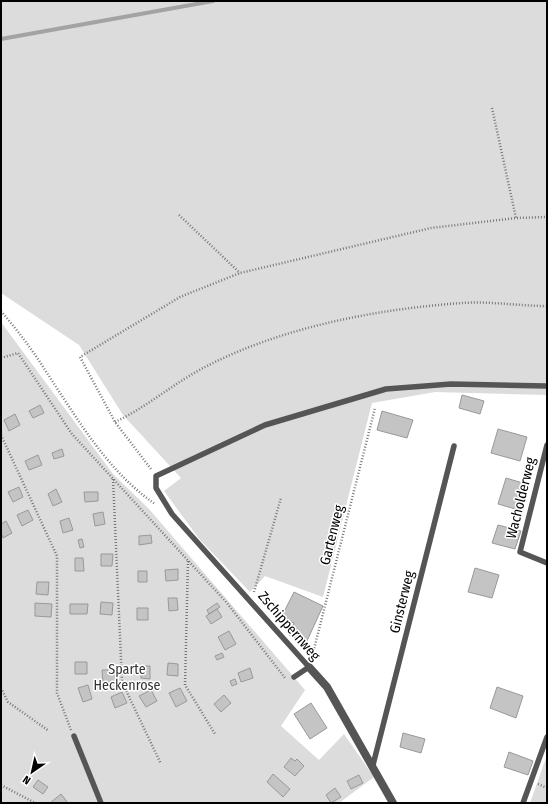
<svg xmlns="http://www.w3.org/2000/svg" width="548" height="804" font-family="'Fira Sans Condensed',sans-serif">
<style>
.green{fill:#dcdcdc}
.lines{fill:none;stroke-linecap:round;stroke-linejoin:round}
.stream{stroke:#a3a3a3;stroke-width:4}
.building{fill:#c4c4c4;stroke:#999}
.path{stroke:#777;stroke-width:2.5;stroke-dasharray:1 2;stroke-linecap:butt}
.lane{stroke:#555;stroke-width:5.5}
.street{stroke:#555;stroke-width:8}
.labels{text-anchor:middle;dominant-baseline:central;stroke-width:3;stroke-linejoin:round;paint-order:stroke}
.street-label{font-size:14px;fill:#000;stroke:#fff}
.park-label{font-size:14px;fill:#333;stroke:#fff}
</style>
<rect width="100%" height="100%" fill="#fff"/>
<path class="green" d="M1 1H547V395L435 392 372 403 323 597 265 576 250 592 200 540 164 491 181 478 123 415 79 345 1 293Z
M1 322 113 474 149 509 305 690 281 726 319 760 344 734 374 777 339 803H1Z
M547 755V803H530Z"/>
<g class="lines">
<path class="stream" d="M1 39 213 1"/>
</g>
<path class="building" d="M462 395 484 401 480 414 459 408Z
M40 405 44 413 33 418 29 411Z
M382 411 413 420 407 438 377 430Z
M15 414 20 425 9 431 4 420Z
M498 429 527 437 520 461 491 453Z
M62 449 64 456 54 459 52 453Z
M38 455 42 465 29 470 25 461Z
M506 478 526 484 519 510 498 504Z
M19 487 23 497 13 502 8 492Z
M56 489 62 502 53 506 48 494Z
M84 492H98V501L85 502Z
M28 510 33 520 22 526 17 515Z
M103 512 105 524 95 526 93 514Z
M69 518 73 530 63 533 60 521Z
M6 521 12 533 3 538 1 533V524Z
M498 525 521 531 515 549 492 543Z
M151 535 152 543 139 545V536Z
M82 539 84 547 80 548 78 540Z
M101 554H113L112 566H101Z
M75 558H83L84 571H75Z
M475 568 499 575 492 598 468 592Z
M178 569V580L166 581 165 570Z
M138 571H147V582H138Z
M37 582H49L48 595 36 594Z
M294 592 323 606 306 643 289 635 294 623 281 618Z
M168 598H177L178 610 169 611Z
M101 602 113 603 112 615 100 614Z
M35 603 52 604 51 617 35 616Z
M217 603 220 607 209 614 207 610Z
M70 604H88L87 614H70Z
M137 608H148V620H137Z
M217 609 222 617 211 624 206 616Z
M229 631 236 644 225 650 218 637Z
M222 653 224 657 217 660 215 656Z
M75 662H87V674H75Z
M168 663 178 664V676L167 675Z
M141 666H150V679L141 678Z
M250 668 253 678 241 682 238 673Z
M102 670H115L116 682H103Z
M235 679 237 684 232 686 230 681Z
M88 685 92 699 83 702 78 688Z
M497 687 523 696 516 718 490 708Z
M180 688 187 701 176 707 169 693Z
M151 690 157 701 146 707 139 696Z
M122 692 127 703 115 708 111 697Z
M224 695 231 703 221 712 214 704Z
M311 703 327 728 310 739 294 714Z
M403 733 425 739 421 753 400 747Z
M509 752 533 761 528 775 504 767Z
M291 758 295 761 297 759 304 766 295 776 284 767Z
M273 774 290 789 283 797 267 782Z
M359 775 363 783 351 789 347 781Z
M38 780 48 787 43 794 33 787Z
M335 788 341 797 331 803 326 795Z
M61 794 68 803H50Z"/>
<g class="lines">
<path class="path" d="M492 108 516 218
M179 215 240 273
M1 311C17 330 32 349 45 370 77 418 107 471 155 504
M1 358 18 353 72 434 227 603 285 678
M115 422C147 407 174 383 205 367 282 327 377 309 462 303 490 301 519 306 547 306
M1 435 57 556V693L71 730
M151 469 115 422 80 357 180 297 240 273 431 228 516 218 547 217
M113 479 122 682 161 764
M188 561 185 685 215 734
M254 592 281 498
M312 657 375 408
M1 688 8 702 49 731
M538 784 547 788
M1 785 35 803"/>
<path class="lane" d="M547 445 520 552 547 563
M294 677 309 667 172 514 156 488V476L265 425 386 389 451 384 547 386
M74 736 101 803
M373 765 454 446
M523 803 547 737"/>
<path class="street" d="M309 667 327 687 393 803"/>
</g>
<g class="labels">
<g class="street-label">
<text transform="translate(521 498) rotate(-76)">Wacholderweg</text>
<text transform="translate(332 535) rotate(-76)">Gartenweg</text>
<text transform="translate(402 602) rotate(-76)">Ginsterweg</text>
<text transform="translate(289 626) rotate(49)">Zschippernweg</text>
</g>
<g class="park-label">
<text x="127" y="669">Sparte<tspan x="127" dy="16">Heckenrose</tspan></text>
</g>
</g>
<rect width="548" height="804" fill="none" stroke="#000000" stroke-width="4"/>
<g transform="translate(32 772) rotate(214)" stroke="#ffffff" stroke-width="3" paint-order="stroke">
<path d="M0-3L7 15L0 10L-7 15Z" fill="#000000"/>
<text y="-6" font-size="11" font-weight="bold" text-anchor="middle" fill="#000000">N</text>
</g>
</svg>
